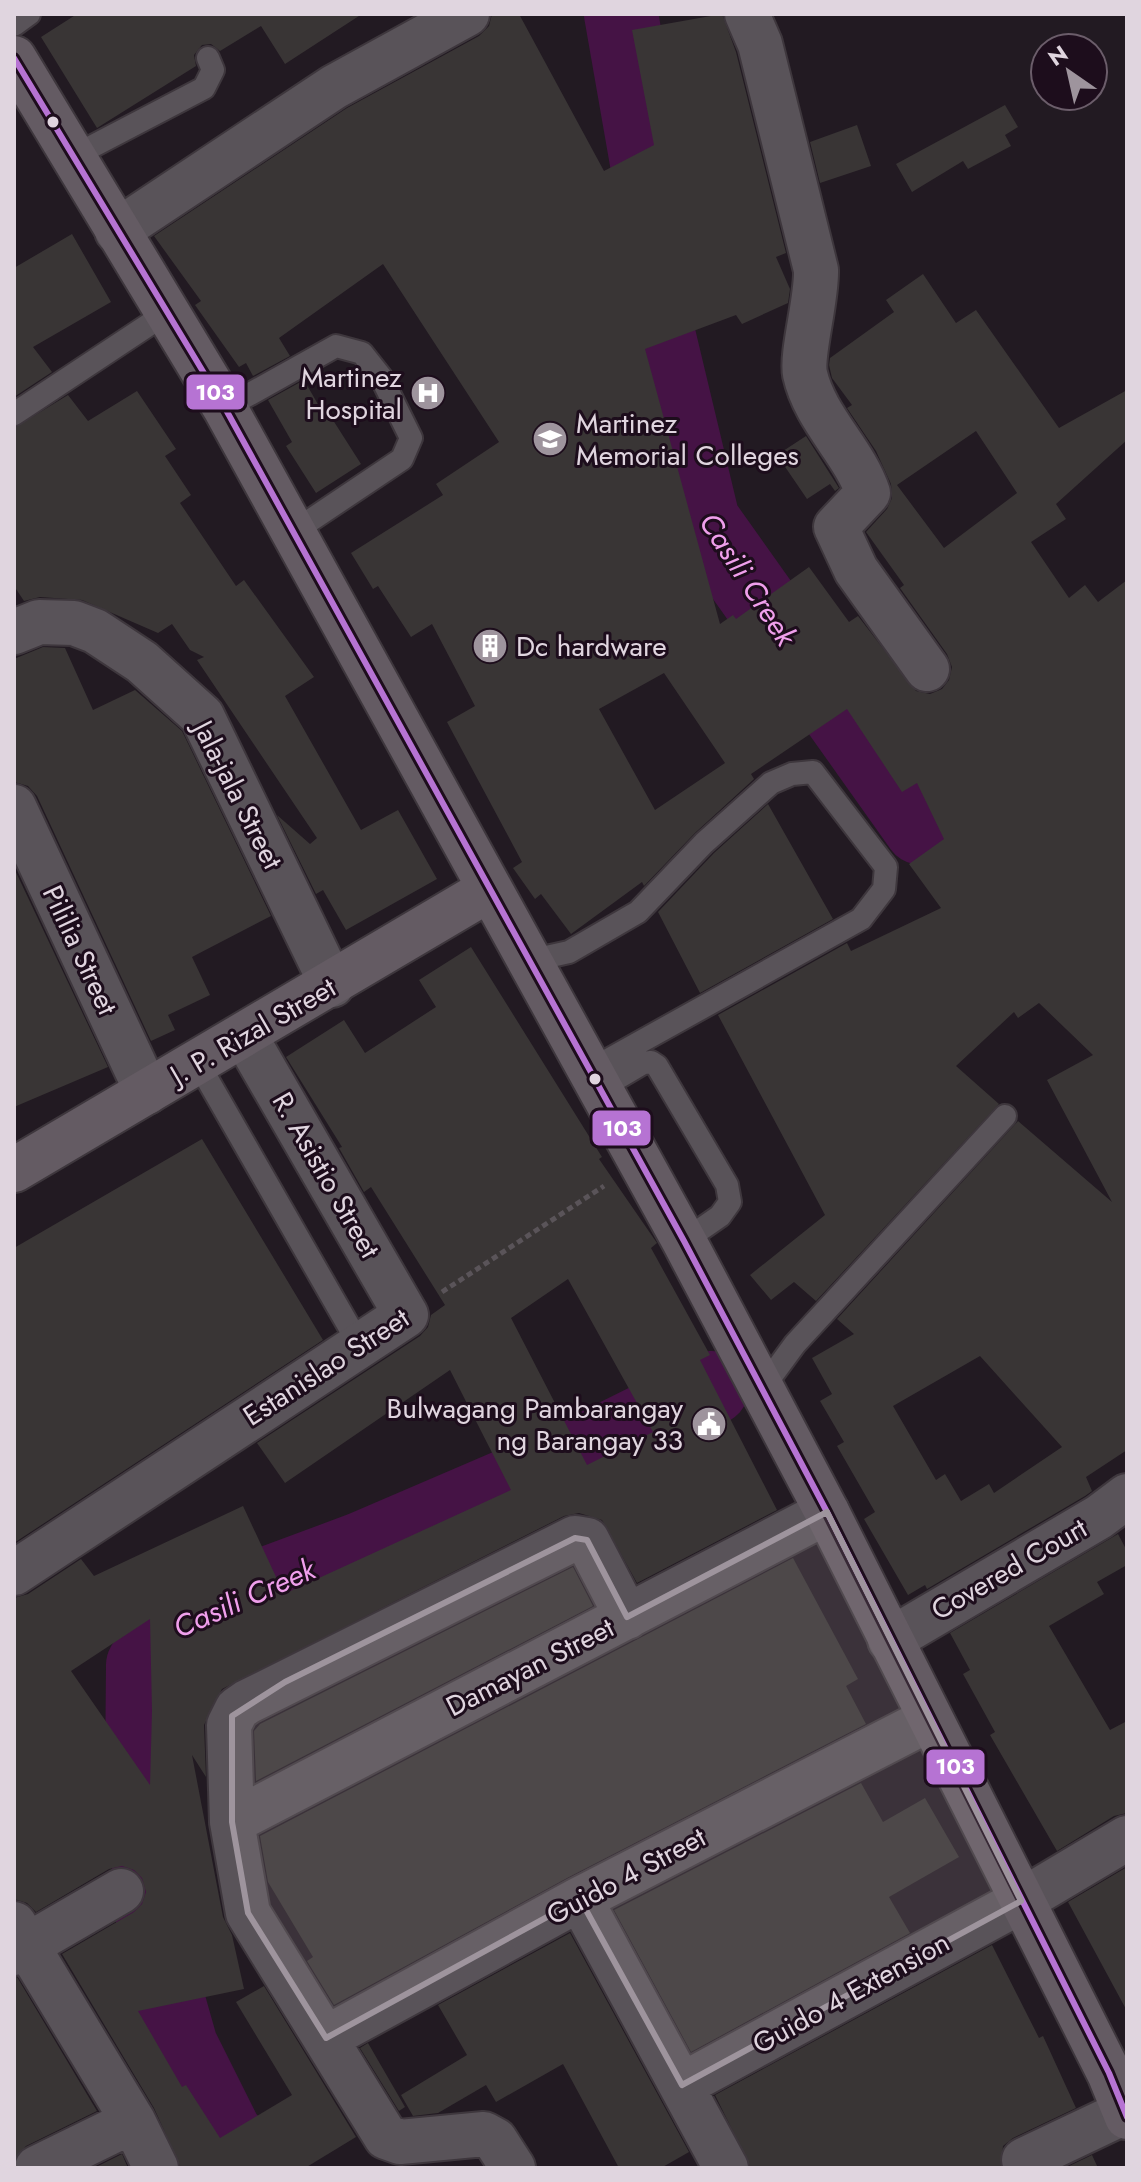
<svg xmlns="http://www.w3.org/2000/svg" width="1141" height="2182" font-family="Jost,sans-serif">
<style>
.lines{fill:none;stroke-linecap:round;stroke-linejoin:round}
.river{stroke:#451345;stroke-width:74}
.building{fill:#393535;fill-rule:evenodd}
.lane-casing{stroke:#3e373d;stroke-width:26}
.street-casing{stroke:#3e373d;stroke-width:48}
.secondary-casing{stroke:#3e373d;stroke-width:48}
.path{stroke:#5a5459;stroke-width:5;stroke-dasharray:6 4;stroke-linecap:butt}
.lane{stroke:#595359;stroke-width:22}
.street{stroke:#595359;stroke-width:44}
.secondary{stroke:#645b63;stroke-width:44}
.bus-1-casing{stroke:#1d0d1c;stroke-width:12}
.bus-1{stroke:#b673d3;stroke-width:6}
.marked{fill:#9e949d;fill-opacity:0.2;stroke:#9e949d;stroke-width:6;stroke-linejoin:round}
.bus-dot{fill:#e0d5df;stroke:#1d0d1c;stroke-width:3}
.labels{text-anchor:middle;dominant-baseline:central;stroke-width:6;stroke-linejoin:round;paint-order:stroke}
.poi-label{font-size:28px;fill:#e0d5df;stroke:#1d0d1c;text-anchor:end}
.street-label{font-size:28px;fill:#e0d5df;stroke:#1d0d1c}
.water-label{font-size:30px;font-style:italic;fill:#f09fec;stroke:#1d0d1c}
.line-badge{stroke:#1d0d1c;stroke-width:3}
.badge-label{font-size:22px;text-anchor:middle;font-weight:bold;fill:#fff}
</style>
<rect width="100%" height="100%" fill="#221a22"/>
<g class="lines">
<path class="river" d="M621 14 650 180 638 211 642 266 703 521 921 828
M258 2168 226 2136 181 2046 164 1986 153 1920 142 1778 143 1665 161 1634 224 1600 361 1549 559 1464 712 1388"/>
</g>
<path class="building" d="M77 14H362L285 64 261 26 220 51 211 44 202 45 194 55 196 66 97 128 41 37Z
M492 14H519L604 171 654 145 632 30 722 14 736 52 786 253 776 257 790 289 788 303 742 324 736 315 645 349 720 624 733 615 736 619 809 567 849 622 858 616 916 691 930 694 942 689 949 680 952 667 947 654 900 588 904 585 866 532 887 509 892 498 891 484 876 451 847 408 852 405 832 378 829 365 830 358 894 312 886 300 923 274 956 323 976 310 1059 428 1127 390V440L1056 504 1066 519 1031 542 1069 598 1085 585 1098 602 1127 580V1450L1086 1477 1092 1491 1085 1496 927 1589 925 1585 908 1595 864 1519 875 1512 837 1446 844 1442 820 1401 832 1394 812 1358 854 1334 837 1319 1018 1121 1112 1202 1047 1080 1093 1055 1039 1003 1018 1018 1014 1012 956 1066 999 1104 816 1301 794 1282 771 1300 750 1275 825 1215 718 1015 847 943 851 951 941 908 909 864 944 839 917 783 902 792 847 709 751 774 754 779 695 833 644 886 642 882 571 934 541 894 535 899 513 868 522 862 447 722 475 706 432 624 411 637 378 586 373 589 351 553 443 495 436 484 499 442 383 264 279 338 290 356 253 376 246 363 239 367 195 305 201 301 154 236 347 108 479 36 489 26ZM976 431 1017 493 944 548 897 485ZM664 673 725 763 655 810 599 709ZM980 1356 1062 1447 994 1493 989 1484 961 1501 945 1474 936 1480 893 1406Z
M1005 105 1018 127 1005 135 1011 146 968 169 963 161 912 192 896 164Z
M857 125 871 166 820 183 810 142Z
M72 234 111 302 33 347 52 372 14 397V268Z
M304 380 327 420 331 417 361 464 316 493 286 446 292 442 268 400Z
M137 391 176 449 165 456 191 495 180 503 236 586 244 580 314 677 285 696 361 830 398 810 437 879 346 930 323 890 316 894 277 815 310 844 317 838 197 660 204 657 190 650 172 624 158 633 82 600 40 597 24 601 14 586V428L68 395 88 421Z
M806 436 839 488 835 491 830 484 807 499 777 455Z
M43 647 65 648 93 710 135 690 182 731 271 916 192 957 210 995 168 1015 175 1030 151 1041 37 796 28 786 14 782V659Z
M768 804 833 919 700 993 658 912 714 853Z
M14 868 108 1067 14 1107Z
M471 947 602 1157 599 1159 657 1243 651 1248 710 1355 700 1360 777 1510 637 1583 602 1520 579 1513 564 1516 222 1689 204 1725 206 1777 192 1755 223 1917 232 1935 244 1989 138 2011 182 2087 186 2085 220 2138 292 2095 236 2002 264 1986 356 2137 305 2168H181L154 2108 62 1954 134 1912 142 1904 146 1892 142 1878 134 1870 122 1866 109 1869 36 1912 27 1903 14 1899V1598L28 1594 81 1559 94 1576 243 1506 284 1594 511 1490 450 1370 285 1483 257 1443 420 1336 428 1327 431 1315 445 1305 371 1187 364 1192 339 1148 342 1147 286 1057 344 1020 365 1053 436 1007 419 980ZM568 1279 653 1432 587 1465 511 1318ZM150 1619 152 1711 150 1785 71 1671Z
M202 1139 323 1340 14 1543V1248Z
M1118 1534 1127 1551V1565L1097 1582 1104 1594 1049 1626 1110 1730 1127 1721V1813L1114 1816 1057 1851 990 1735 995 1732 963 1674 970 1670 950 1633Z
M793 1558 858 1679 846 1686 866 1724 569 1877 334 2005 307 1961 313 1957 268 1882 260 1836Z
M573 1567 593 1606 256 1781 254 1731 260 1724Z
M861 1783 883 1822 925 1798 959 1857 889 1897 910 1933 691 2052 614 1910Z
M1127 1867V2011L1068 1902Z
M570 1933 689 2152 661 2168H619L563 2064 496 2102 486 2085 438 2113 413 2116 401 2095 467 2055 438 2005Z
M992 1945 1039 2038 1043 2036 1076 2108 1013 2138 1003 2146 1001 2168H751L715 2095Z
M17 1977 97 2111 26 2146 14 2160V1978Z
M368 2043 405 2107 399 2111 360 2048Z
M122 2154 128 2168H94Z
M1092 2155 1098 2168H1065Z"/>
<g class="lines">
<defs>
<path id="lane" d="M14 25 29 14
M72 157 204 88 213 70 208 58
M225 408 336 346 362 353 381 377 411 438 402 459 293 532
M14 414 168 312
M528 956 542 958 569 952 638 912 704 843 771 783 792 774 813 772 886 867 884 889 861 919 590 1070
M198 1063 359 1344
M599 1089 643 1063 651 1062 657 1066 727 1185 730 1202 720 1216 684 1241
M762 1389 795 1344 1005 1116"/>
<path id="street" d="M747 14 760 44 816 270C817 299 801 354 805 374 815 419 854 451 868 493L836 527 856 570 927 669
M117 231 334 87 467 14
M14 632 39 622 74 623 95 631 142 662 202 716 332 985
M14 807 147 1092
M14 1573 406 1315 245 1036
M890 1640 1099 1517 1127 1496
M232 1822 827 1512
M580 1899 726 2168
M14 1924 133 2121 156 2168
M14 1953 121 1891
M326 2038 580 1899 930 1719
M682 2085 1021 1901 1127 1838
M1024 2160 1125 2112
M37 2168 133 2121
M513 2168 495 2140 484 2134 400 2142 386 2137 248 1913 232 1822 229 1725 237 1709 247 1702 575 1538 587 1540 627 1617"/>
<path id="secondary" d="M14 58 225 408 684 1241 827 1512 1109 2073 1127 2117
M14 1170 490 889"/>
</defs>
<use href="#lane" class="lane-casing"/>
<use href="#street" class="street-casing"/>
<use href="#secondary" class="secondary-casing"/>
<path class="path" d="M442 1292 604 1186"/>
<use href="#lane" class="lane"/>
<use href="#street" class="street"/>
<use href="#secondary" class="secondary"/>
<defs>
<path id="bus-1" d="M14 58 225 408 684 1241 827 1512 1109 2073 1127 2117"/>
</defs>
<use href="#bus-1" class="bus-1-casing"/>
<use href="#bus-1" class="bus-1"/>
</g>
<path class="marked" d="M827 1512 1021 1901 682 2085 580 1899 326 2038 248 1913 232 1822V1716L285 1682 575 1538 587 1540 627 1617Z"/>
<defs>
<symbol id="hospital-disc" viewBox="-11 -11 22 22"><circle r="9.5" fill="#9e949d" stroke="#1d0d1c"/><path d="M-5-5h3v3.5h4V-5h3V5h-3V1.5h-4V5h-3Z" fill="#fff"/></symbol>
<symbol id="university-disc" viewBox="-11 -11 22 22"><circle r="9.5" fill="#9e949d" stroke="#1d0d1c"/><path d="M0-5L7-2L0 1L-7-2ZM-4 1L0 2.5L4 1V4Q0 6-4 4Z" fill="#fff"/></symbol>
<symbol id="building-disc" viewBox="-11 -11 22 22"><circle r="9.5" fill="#9e949d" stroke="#1d0d1c"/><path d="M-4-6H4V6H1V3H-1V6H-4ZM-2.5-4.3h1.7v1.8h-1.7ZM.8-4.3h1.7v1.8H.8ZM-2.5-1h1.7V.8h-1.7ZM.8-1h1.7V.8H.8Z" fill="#fff"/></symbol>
<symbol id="civic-disc" viewBox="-11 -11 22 22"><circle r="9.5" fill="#9e949d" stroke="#1d0d1c"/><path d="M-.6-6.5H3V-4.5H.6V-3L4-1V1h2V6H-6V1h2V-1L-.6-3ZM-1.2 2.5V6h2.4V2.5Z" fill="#fff"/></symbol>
</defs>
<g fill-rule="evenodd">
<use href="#hospital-disc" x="408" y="373" width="40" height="40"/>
<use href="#university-disc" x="530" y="419" width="40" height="40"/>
<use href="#building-disc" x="470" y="626" width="40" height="40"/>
<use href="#civic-disc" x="689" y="1404" width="40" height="40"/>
</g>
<g class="bus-dot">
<circle cx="53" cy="122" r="7"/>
<circle cx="595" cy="1079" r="7"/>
</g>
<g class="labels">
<g class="poi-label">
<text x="402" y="377">Martinez<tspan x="402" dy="32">Hospital</tspan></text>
<text x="576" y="423" text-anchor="start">Martinez<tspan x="576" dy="32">Memorial Colleges</tspan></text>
<text x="516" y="646" text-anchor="start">Dc hardware</text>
<text x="683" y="1408">Bulwagang Pambarangay<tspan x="683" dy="32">ng Barangay 33</tspan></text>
</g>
<g class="street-label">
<text transform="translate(238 795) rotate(63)">Jala-jala Street</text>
<text transform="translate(80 950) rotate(65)">Pililia Street</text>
<text transform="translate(253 1031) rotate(-30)">J. P. Rizal Street</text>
<text transform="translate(326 1175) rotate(60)">R. Asistio Street</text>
<text transform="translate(326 1367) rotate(-33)">Estanislao Street</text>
<text transform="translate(1009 1569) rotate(-30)">Covered Court</text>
<text transform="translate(530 1667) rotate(-27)">Damayan Street</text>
<text transform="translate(626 1876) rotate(-28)">Guido 4 Street</text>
<text transform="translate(851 1993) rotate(-29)">Guido 4 Extension</text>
</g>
<g class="water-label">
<text transform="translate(748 579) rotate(57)">Casili Creek</text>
<text transform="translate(244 1598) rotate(-24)">Casili Creek</text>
</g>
</g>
<g class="line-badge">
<rect x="185" y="373" width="61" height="38" rx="8" fill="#b673d3"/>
<rect x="591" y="1109" width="61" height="38" rx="8" fill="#b673d3"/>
<rect x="925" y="1748" width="61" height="38" rx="8" fill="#b673d3"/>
</g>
<g class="badge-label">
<text x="215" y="400">103</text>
<text x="622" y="1136">103</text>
<text x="955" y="1774">103</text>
</g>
<rect width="1141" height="2182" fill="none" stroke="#e0d5df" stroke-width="32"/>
<g transform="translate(1069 72) rotate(326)"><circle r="38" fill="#1d0d1c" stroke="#6b5d6a" stroke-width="2"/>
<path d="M0-6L14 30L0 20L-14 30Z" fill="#9e949d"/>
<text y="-12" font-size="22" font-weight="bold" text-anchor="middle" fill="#e0d5df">N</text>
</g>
</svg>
